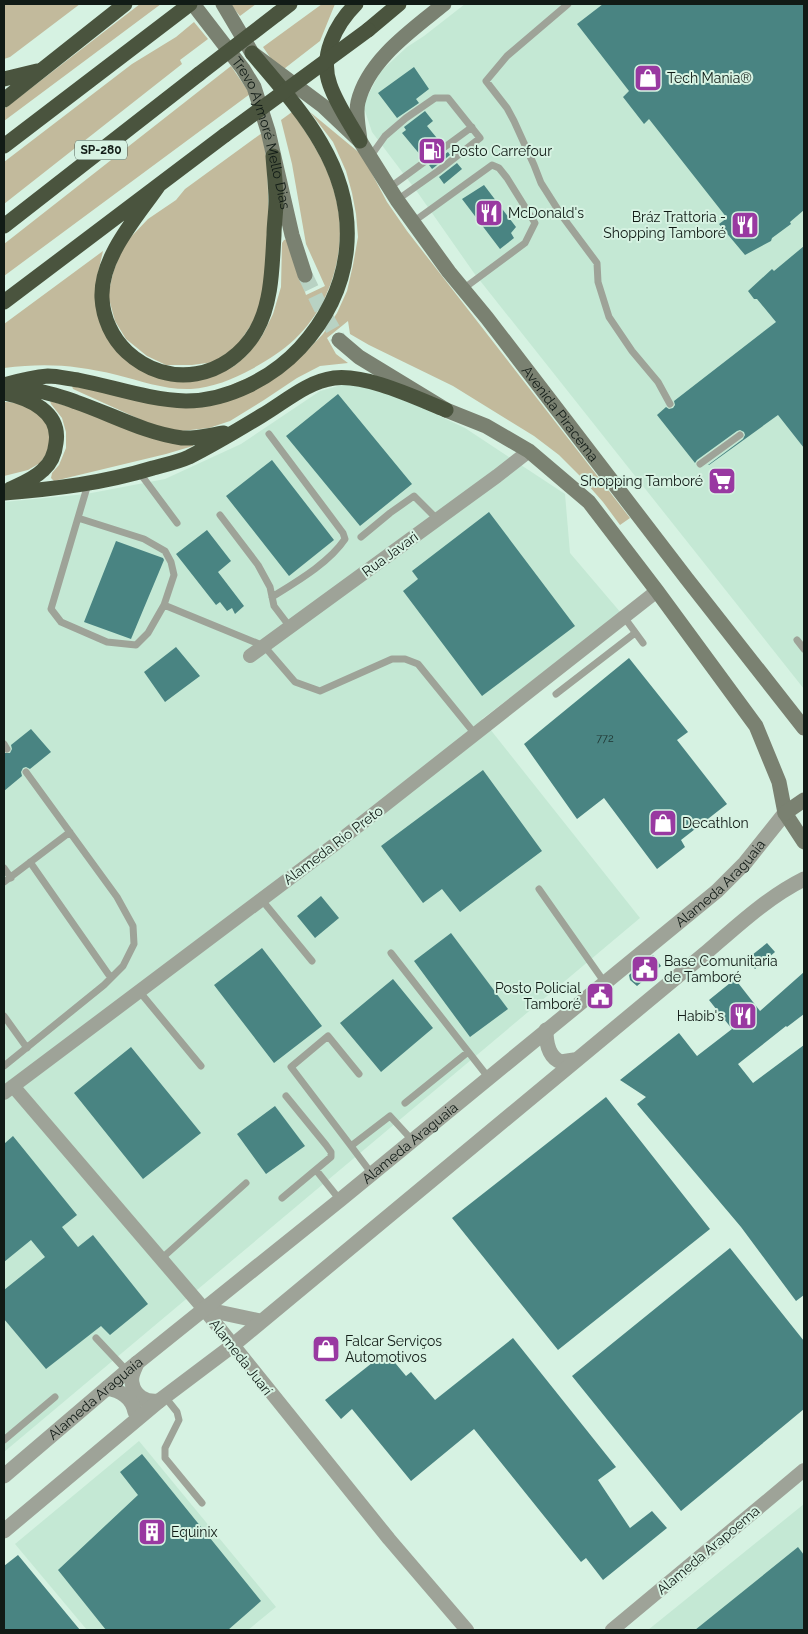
<svg xmlns="http://www.w3.org/2000/svg" width="808" height="1634" font-family="Raleway,sans-serif">
<style>
.built{fill:#c4e8d4}
.green{fill:#c2ba9c}
.building{fill:#498482}
.lines{fill:none;stroke-linecap:round;stroke-linejoin:round}
.secondary-tunnel{stroke:#b8d2c3;stroke-width:15;stroke-dasharray:15 8;stroke-linecap:butt}
.service{stroke:#9ea398;stroke-width:7}
.minor{stroke:#9ea398;stroke-width:14}
.tertiary{stroke:#9ea398;stroke-width:15}
.secondary{stroke:#7a8171;stroke-width:15}
.motorway{stroke:#4a543e;stroke-width:15}
.motorway-bridge{stroke:#4a543e;stroke-width:15}
.labels{text-anchor:middle;dominant-baseline:central;stroke-width:4;stroke-linejoin:round;paint-order:stroke}
.number-label{font-size:11px;fill:#1f3531}
.shield{fill:#d6f2e2;stroke:#4c5c53;stroke-width:1}
.shield-label{font-size:12px;font-weight:bold;fill:#111b16}
.poi-label{font-size:14px;fill:#111b16;stroke:#d6f2e2;text-anchor:start}
.street-label{font-size:14px;fill:#111b16;stroke:#d6f2e2}
</style>
<rect width="100%" height="100%" fill="#d6f2e2"/>
<path class="built" d="M465 4H804V689L474 273 418 193 372 132 363 105 380 72 407 47 424 36Z
M349 383 380 388 465 428 565 494 570 553 621 613 482 719 640 918 4 1452V502L86 494 165 479 241 444 320 391Z
M139 1441 276 1607 248 1630H87L15 1544Z
M804 1504V1630H648L669 1613Z"/>
<path class="green" d="M4 4H80L10 57 4 59Z
M140 4H161L4 121V109Z
M230 4H256L240 16Z
M322 4H335L320 41 280 72 263 47Z
M194 22 208 39 180 60 182 64 4 204V162L132 64 176 37Z
M231 66 250 94 4 276V244Z
M292 112C312 141 330 167 337 203 347 250 331 305 295 339 282 351 268 360 252 369 233 379 212 388 191 389 165 390 141 381 117 375 75 365 46 363 4 368V324L103 251 97 277V307L155 376 233 367 247 355 262 336 273 314 281 287 282 243 284 240 288 239 306 295 325 286 306 244 292 164 281 120Z
M310 112 362 155 387 202 407 231 630 518 620 525 603 502 580 476 559 455 534 436 453 386 369 345 350 334 348 321 327 338 336 354 348 363 320 366 297 378 264 400 230 421 209 428 181 431 161 428 148 423 73 389 72 386 183 405 303 355 323 334 337 313 347 291 353 265 358 237 356 214 352 193 346 171 333 142Z
M262 133 267 161 269 227 264 294 253 322 237 346 214 362 192 365H166L147 356 126 339 115 321 108 295 113 273 120 254 129 239 148 219 176 200 185 189Z
M50 401 193 444V446L166 454 54 481 51 478 52 473 59 465 66 448V432L62 418 51 404Z
M4 402C19 402 43 408 48 425 50 432 51 439 52 446L40 463 28 470 4 476Z"/>
<path class="building" d="M603 4H804V210L790 222 791 224 772 238 771 241 745 255 719 224 727 218 649 119 644 124 623 97 629 91 577 24Z
M414 67 429 89 416 99 419 103 397 118 378 93Z
M425 111 433 121 427 126 441 143 422 157 402 133 406 130 404 127Z
M448 152 450 155 432 169 429 165Z
M457 163 462 169 444 184 439 177Z
M484 185 516 227 511 233 514 238 500 249 462 199Z
M804 246V448L778 415 709 465H708L743 439 745 435 744 432 740 430 737 431 697 460 695 463 657 415 666 407 669 409 673 408 675 405 674 401 776 322 757 299H754L748 291 772 269 774 271Z
M338 394 412 484 360 526 286 436Z
M272 460 334 540 289 576 226 496Z
M489 512 575 626 482 696 403 591 418 579 412 571Z
M207 530 231 561 218 572 244 606 235 614 232 608 227 611 220 602 216 605 176 554Z
M116 541 163 558 164 560 131 639 84 622Z
M176 647 200 676 165 702 144 672Z
M629 658 688 732 677 740 727 804 681 840 685 847 657 869 604 798 577 819 524 744Z
M31 729 51 752 30 769 26 767 23 768 21 772 22 776 4 791V753H10L12 749 11 745Z
M483 770 542 851 460 912 442 889 423 903 381 846Z
M321 896 339 918 315 938 297 916Z
M451 933 508 1009 470 1037 414 961Z
M767 943 775 952 755 969 747 959Z
M262 948 322 1026 274 1063 214 985Z
M653 955 661 966 637 986 630 980 629 975Z
M804 972V1014L787 1027 786 1026 738 1064 753 1083 804 1045V1295L796 1301 741 1227 637 1104 646 1097 620 1080 679 1033 697 1056 732 1029 709 1000 735 979 760 1011Z
M393 979 433 1028 381 1072 340 1023Z
M131 1047 201 1133 143 1179 74 1093Z
M606 1097 710 1229 558 1350 452 1218Z
M275 1106 305 1146 266 1174 237 1134Z
M13 1136 77 1215 62 1227 78 1247 93 1235 148 1304 110 1335 101 1326 46 1369 4 1319V1290L45 1257 31 1240 4 1262V1144Z
M730 1248 804 1341V1409L681 1511 572 1376Z
M513 1338 616 1467 598 1480 630 1528 652 1511 667 1528 603 1580 586 1558 581 1562 474 1429 411 1481 352 1409 341 1419 325 1400 386 1352 406 1376 411 1372 435 1400Z
M142 1454 261 1601 228 1630H106L58 1570 138 1495 120 1472Z
M798 1547 804 1555V1630H695Z
M18 1555 80 1630H4V1566Z"/>
<g class="lines">
<path class="secondary-tunnel" d="M305 275 322 310 339 340"/>
<path class="service" d="M568 4 507 56 486 81 507 108 514 121 534 165 541 183 562 216 597 263 598 282 609 317 632 351 658 382 670 404
M370 157 385 136 406 118 435 98H448L480 138 438 171 397 200
M389 188 472 127
M413 222 492 165 499 168 507 178 535 223 525 243 463 289
M269 434 343 533 345 539C329 563 296 582 272 597
M700 464 740 435
M139 472 177 523
M88 484 51 609 61 622 107 642 136 645 148 633 164 605 264 646 295 682 320 691 392 659H405L418 664 475 734
M220 515 258 565 270 587 274 606 290 627
M78 518 144 539 165 551 171 562 174 575 164 605
M361 537 390 513 414 496 438 520
M624 617 643 643
M797 640 804 649
M556 694 635 633
M4 744 7 749
M30 862 111 978
M4 868 11 878
M4 882 70 832
M539 889 605 983
M261 899 312 961
M391 953 488 1077
M139 991 201 1066
M4 1016 27 1048
M4 1066 104 985 123 966 134 944 133 926 117 897 26 772
M405 1103 468 1052
M351 1146 291 1067 328 1036 359 1074
M316 1170 340 1200
M372 1174 351 1146 390 1116 412 1140
M282 1198 331 1157V1152L326 1145 286 1096
M161 1259 246 1183
M96 1338 127 1371
M165 1397 177 1412 179 1420 165 1448V1458L202 1503
M4 1440 55 1397"/>
<path class="minor" d="M250 656 497 476 529 451
M13 1086 204 1309 389 1539 467 1630
M4 1093 334 845 657 591
M612 1630 804 1470"/>
<g class="tertiary">
<path d="M546 1030C546 1042 548 1057 561 1062L574 1060"/>
<path d="M204 1309 260 1321"/>
<path d="M137 1363C135 1369 130 1376 132 1383 134 1396 146 1403 159 1401"/>
<path d="M107 1388C121 1391 132 1397 135 1412"/>
<path id="s1" d="M4 1476 127 1371 340 1200 717 891 745 863 785 813"/>
<path d="M4 1531 159 1401 232 1346 708 951C738 925 768 897 804 879"/>
</g>
<g class="secondary">
<path id="s2" d="M193 4 243 69 254 87 268 131 292 235 305 275"/>
<path id="s3" d="M223 4 252 53 323 106 360 141 397 200 449 272 487 318 687 579 804 728"/>
<path d="M360 141C359 129 355 114 358 102 368 60 412 30 444 4"/>
<path d="M339 340 359 357 446 410 486 426 529 451 589 502 657 591 756 726 779 782 785 813 804 842"/>
<path d="M785 813 804 800"/>
</g>
<path class="motorway" d="M356 4C336 24 319 56 330 85 337 105 350 123 360 141
M277 14 290 4
M368 30 399 4
M4 79 37 71
M4 100 125 4
M4 146 190 4
M159 185C137 217 100 257 102 298 103 318 112 338 127 352 168 390 228 379 256 331 272 303 272 267 274 235 274 224 276 213 276 201 276 186 274 171 273 156
M4 226 199 74
M4 302 225 135
M4 385C18 381 33 377 48 376 58 376 69 379 78 380 114 387 149 400 186 401 228 401 272 378 300 348 355 288 362 213 321 143 302 110 276 82 252 53
M13 385C35 390 56 394 76 402 111 414 145 433 182 438 196 439 210 435 224 433
M4 393C29 398 61 412 56 443 55 453 51 463 43 470 34 479 21 484 10 489
M4 493C55 489 104 483 153 468 164 465 178 462 189 457 213 445 238 430 261 416 285 402 306 382 334 378 367 374 416 398 446 410"/>
<path class="motorway-bridge" d="M199 74 277 14
M225 135 368 30"/>
</g>
<defs>
<symbol id="shop-square" viewBox="-11 -11 22 22"><rect x="-9" y="-9" width="18" height="18" rx="4" fill="#9939a1" stroke="#d6f2e2"/><path d="M-5-2.5h2.3a2.7 3.5 0 0 1 5.4 0H5L5.5 6h-11ZM-1.5-2.5h3a1.5 2.3 0 0 0-3 0Z" fill="#fff"/></symbol>
<symbol id="fuel-square" viewBox="-11 -11 22 22"><rect x="-9" y="-9" width="18" height="18" rx="4" fill="#9939a1" stroke="#d6f2e2"/><path d="M-5.5-6h7V0h2V4h1.3V-2.5L3-4.5l.8-.8L6-3V5H2.5V1h-1V6h-7ZM-4.2-4.7v3.2H.2V-4.7Z" fill="#fff"/></symbol>
<symbol id="restaurant-square" viewBox="-11 -11 22 22"><rect x="-9" y="-9" width="18" height="18" rx="4" fill="#9939a1" stroke="#d6f2e2"/><path d="M-5-6h1v4h1v-4h1v4h1v-4h1v5L-1.5 .5V6h-2V.5L-5-1ZM5-6V6H3V1.5H1.5Q1.5-4 5-6Z" fill="#fff"/></symbol>
<symbol id="supermarket-square" viewBox="-11 -11 22 22"><rect x="-9" y="-9" width="18" height="18" rx="4" fill="#9939a1" stroke="#d6f2e2"/><path d="M-6-5.5h2.5l.6 2H6L4.5 2H-2.5L-4.4-4H-6ZM-1.5 3.2a1.3 1.3 0 1 0 .1 0ZM3 3.2a1.3 1.3 0 1 0 .1 0Z" fill="#fff"/></symbol>
<symbol id="civic-square" viewBox="-11 -11 22 22"><rect x="-9" y="-9" width="18" height="18" rx="4" fill="#9939a1" stroke="#d6f2e2"/><path d="M-.6-6.5H3V-4.5H.6V-3L4-1V1h2V6H-6V1h2V-1L-.6-3ZM-1.2 2.5V6h2.4V2.5Z" fill="#fff"/></symbol>
<symbol id="building-square" viewBox="-11 -11 22 22"><rect x="-9" y="-9" width="18" height="18" rx="4" fill="#9939a1" stroke="#d6f2e2"/><path d="M-4-6H4V6H1V3H-1V6H-4ZM-2.5-4.3h1.7v1.8h-1.7ZM.8-4.3h1.7v1.8H.8ZM-2.5-1h1.7V.8h-1.7ZM.8-1h1.7V.8H.8Z" fill="#fff"/></symbol>
</defs>
<g fill-rule="evenodd">
<use href="#shop-square" x="632" y="62" width="32" height="32"/>
<use href="#fuel-square" x="416" y="135" width="32" height="32"/>
<use href="#restaurant-square" x="473" y="197" width="32" height="32"/>
<use href="#restaurant-square" x="729" y="209" width="32" height="32"/>
<use href="#supermarket-square" x="706" y="465" width="32" height="32"/>
<use href="#shop-square" x="647" y="807" width="32" height="32"/>
<use href="#civic-square" x="629" y="953" width="32" height="32"/>
<use href="#civic-square" x="584" y="980" width="32" height="32"/>
<use href="#restaurant-square" x="727" y="1000" width="32" height="32"/>
<use href="#shop-square" x="310" y="1333" width="32" height="32"/>
<use href="#building-square" x="136" y="1516" width="32" height="32"/>
</g>
<g class="labels">
<g class="number-label">
<text x="605" y="738">772</text>
</g>
<rect class="shield" x="75" y="140.5" width="52" height="19" rx="4"/>
<g class="shield-label">
<text x="101" y="150">SP-280</text>
</g>
<g class="poi-label">
<text x="667" y="78">Tech Mania®</text>
<text x="451" y="151">Posto Carrefour</text>
<text x="508" y="213">McDonald's</text>
<text x="726" y="217" text-anchor="end">Bráz Trattoria -<tspan x="726" dy="16">Shopping Tamboré</tspan></text>
<text x="703" y="481" text-anchor="end">Shopping Tamboré</text>
<text x="682" y="823">Decathlon</text>
<text x="664" y="961">Base Comunitaria<tspan x="664" dy="16">de Tamboré</tspan></text>
<text x="581" y="988" text-anchor="end">Posto Policial<tspan x="581" dy="16">Tamboré</tspan></text>
<text x="724" y="1016" text-anchor="end">Habib's</text>
<text x="345" y="1341">Falcar Serviços<tspan x="345" dy="16">Automotivos</tspan></text>
<text x="171" y="1532">Equinix</text>
</g>
<g class="street-label">
<text stroke="none"><textPath href="#s2" startOffset="149">Trevo Aymoré Mello Dias</textPath></text>
<text stroke="none"><textPath href="#s3" startOffset="535">Avenida Piracema</textPath></text>
<text transform="translate(390 554) rotate(-36)">Rua Javari</text>
<text transform="translate(333 845) rotate(-37)">Alameda Rio Preto</text>
<text stroke="none"><textPath href="#s1" startOffset="930">Alameda Araguaia</textPath></text>
<text stroke="none"><textPath href="#s1" startOffset="525">Alameda Araguaia</textPath></text>
<text transform="translate(241 1357) rotate(52)">Alameda Juarí</text>
<text stroke="none"><textPath href="#s1" startOffset="120">Alameda Araguaia</textPath></text>
<text transform="translate(708 1550) rotate(-40)">Alameda Arapoema</text>
</g>
</g>
<rect width="808" height="1634" fill="none" stroke="#111b16" stroke-width="10"/>
</svg>
